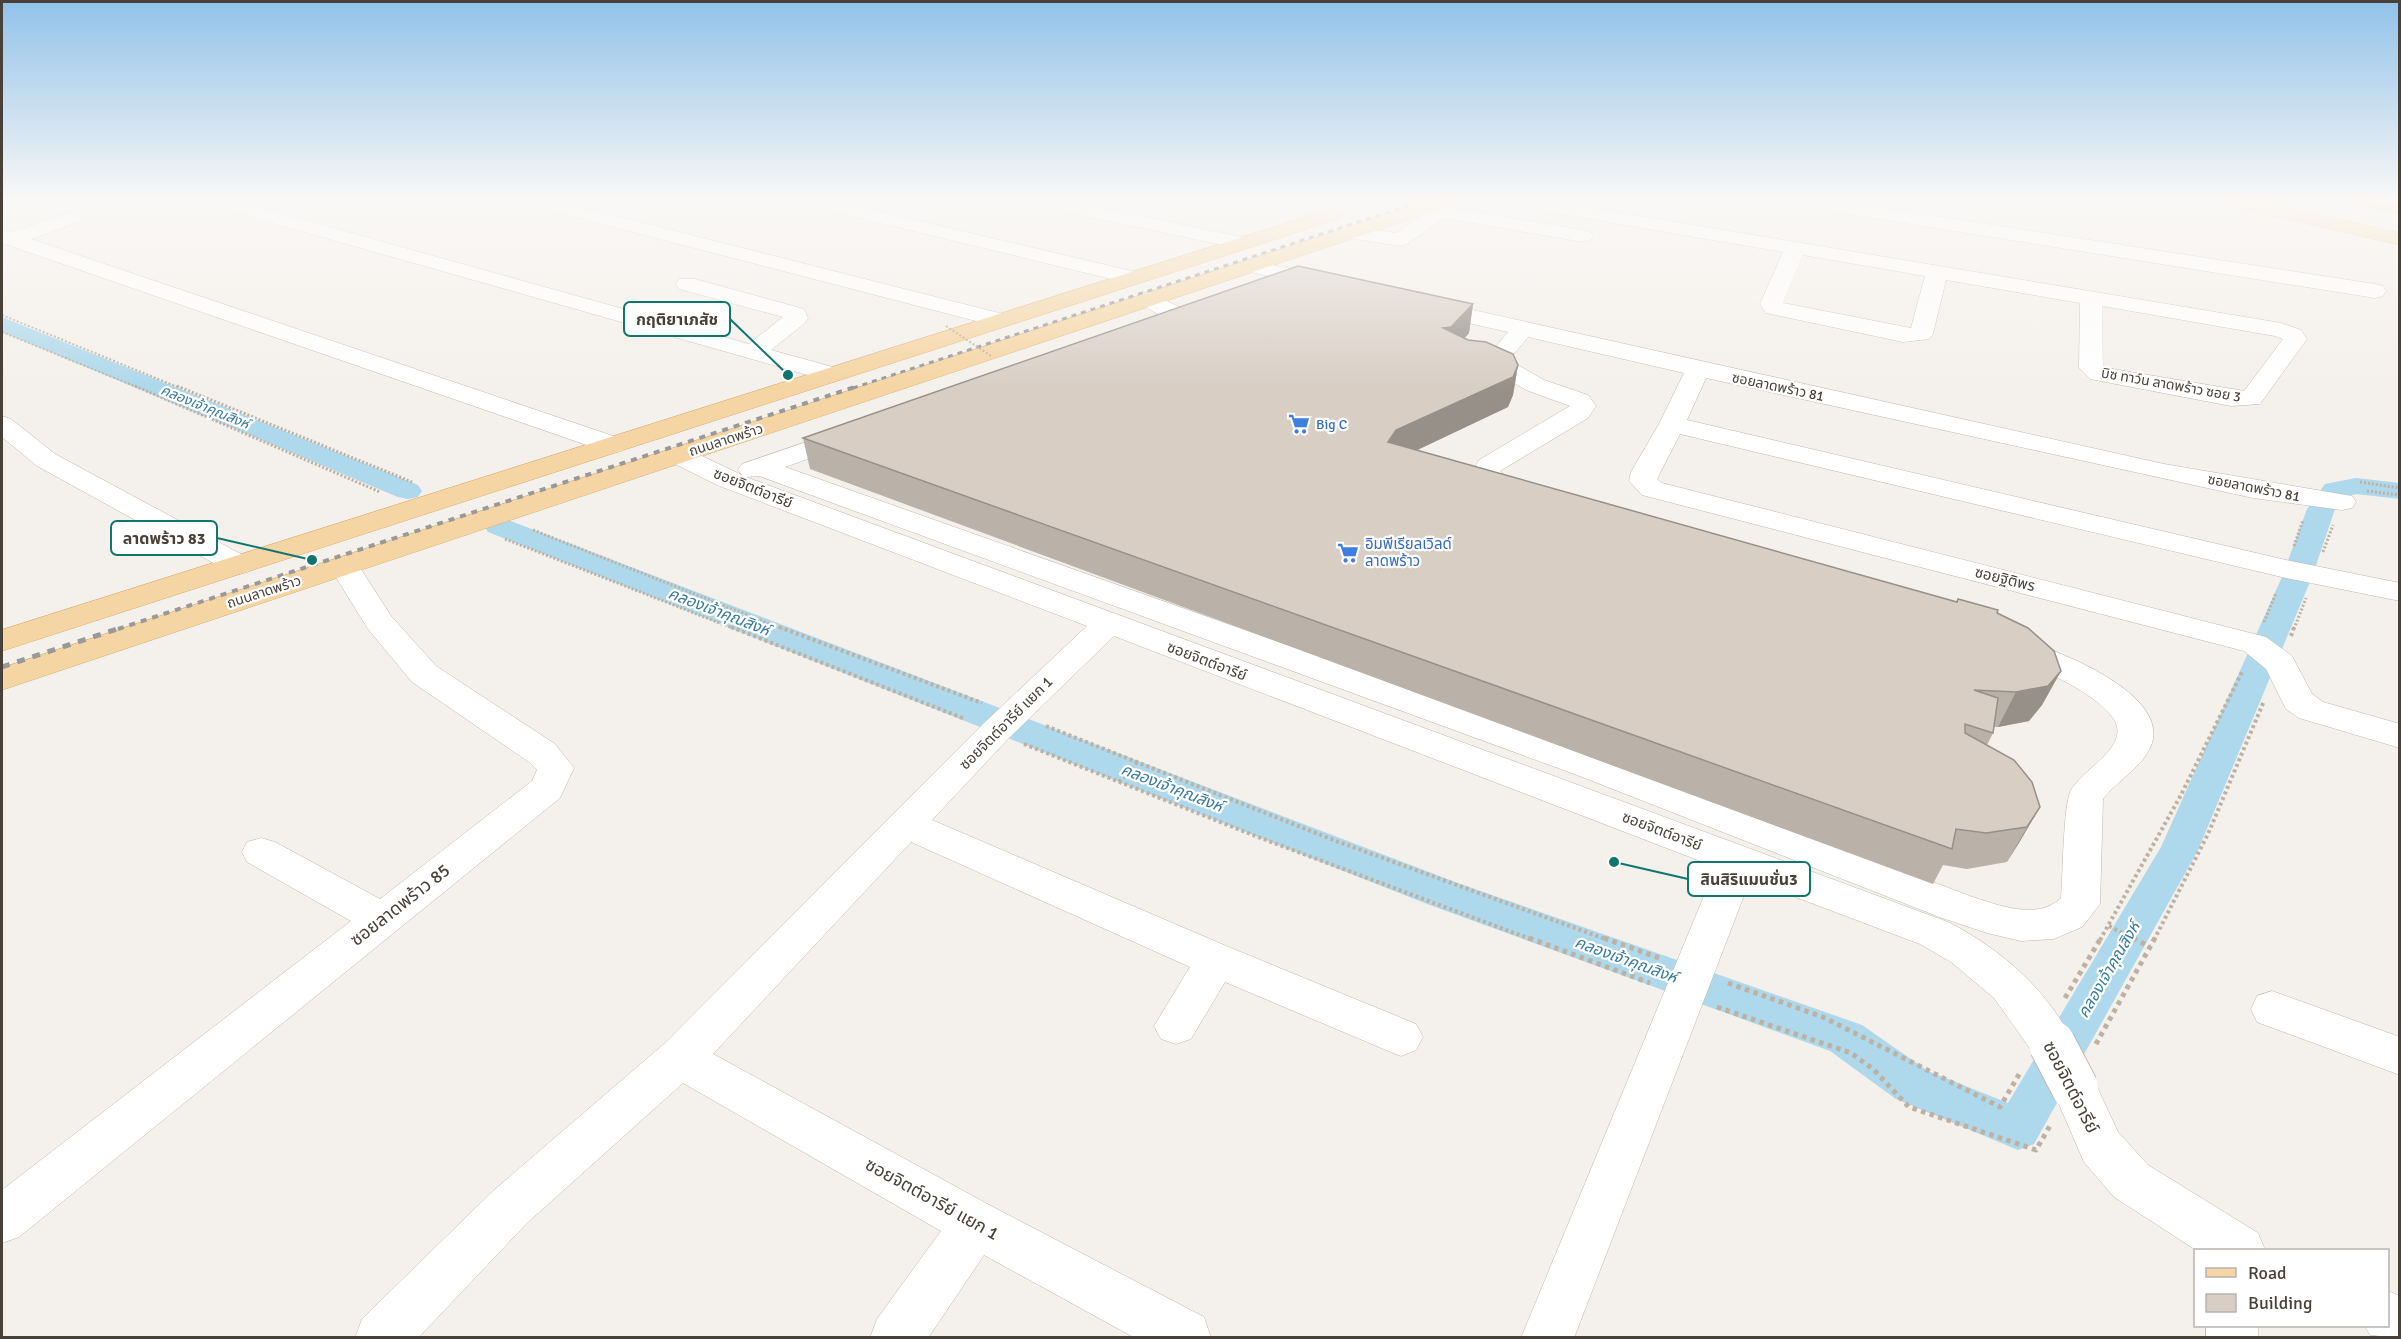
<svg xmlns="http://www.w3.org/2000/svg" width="2401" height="1339" font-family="Signika,'Noto Sans Thai',sans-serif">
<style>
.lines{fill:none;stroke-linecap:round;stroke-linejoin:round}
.canal{fill:#aed8eb;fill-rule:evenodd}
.minor-casing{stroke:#bfb7ae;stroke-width:1}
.major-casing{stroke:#dab073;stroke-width:1}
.highway-casing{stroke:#d09049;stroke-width:1}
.path-far3{stroke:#bfb1a1;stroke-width:2;stroke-dasharray:2 2;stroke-linecap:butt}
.path-far2{stroke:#bfb1a1;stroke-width:3;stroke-dasharray:2 2;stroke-linecap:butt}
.path-far1{stroke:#bfb1a1;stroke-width:4;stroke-dasharray:3 3;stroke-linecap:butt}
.path{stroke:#bfb1a1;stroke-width:5;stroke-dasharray:4.5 4.5;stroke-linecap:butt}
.minor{fill:#fff;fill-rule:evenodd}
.major{fill:#f5d5a3;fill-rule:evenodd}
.highway{fill:#f1bd79;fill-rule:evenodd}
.rail-far2{stroke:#999;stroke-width:3;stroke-dasharray:5 5;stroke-linecap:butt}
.rail-far1{stroke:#999;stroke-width:4;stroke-dasharray:6 6;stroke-linecap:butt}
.rail{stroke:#999;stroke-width:5;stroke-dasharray:8 8;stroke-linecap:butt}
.minor-bridge-casing{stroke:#bfb7ae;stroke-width:48;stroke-linecap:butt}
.path-bridge{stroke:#bfb1a1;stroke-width:2;stroke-dasharray:2 2;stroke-linecap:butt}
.minor-bridge{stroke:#fff;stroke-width:46}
.wall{fill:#bab1a9}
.shaded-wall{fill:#979089}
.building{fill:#d8cec4;stroke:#979089;stroke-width:1.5}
.labels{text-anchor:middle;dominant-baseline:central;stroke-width:4.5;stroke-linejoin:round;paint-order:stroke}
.far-street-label{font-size:14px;fill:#484139;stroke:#fff}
.far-water-label{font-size:14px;font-style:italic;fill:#377b9c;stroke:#fff}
.far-shop-label{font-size:14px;fill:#366cbe;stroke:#fff;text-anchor:start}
.street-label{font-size:15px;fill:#484139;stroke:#fff}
.shop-label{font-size:15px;fill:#366cbe;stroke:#fff;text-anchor:start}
.water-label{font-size:16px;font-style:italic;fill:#377b9c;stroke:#fff}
.near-street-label{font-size:18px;fill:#484139;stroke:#fff}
.leader{fill:none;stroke:#0f766e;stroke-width:2}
.callout-dot{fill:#0f766e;stroke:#fff;stroke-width:2}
.callout{fill:#fff;stroke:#0f766e;stroke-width:2}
.callout-label{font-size:16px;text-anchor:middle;font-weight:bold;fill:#484139}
</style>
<rect width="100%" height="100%" fill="#f4f0eb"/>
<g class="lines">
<path class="canal" d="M2 317 418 485 422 491 418 497 408 499 398 497 2 332Z
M2356 478 2400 483V499L2356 494 2344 497 2335 509 2312 577 2198 850 2034 1144 2018 1150 1896 1099 1830 1051 1427 904 488 532 484 526 488 520 498 517 508 520 1455 882 1862 1025 1928 1071 2008 1103 2161 847 2282 577 2307 509 2325 484Z"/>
<defs>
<path id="minor" d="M203 200H233L749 344 783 317 679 289 676 284 679 279H695L804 309 808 318 805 323 771 350 840 369 843 374 840 379 831 381 822 379 206 204Z
M522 200H553L1007 315 1010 320 1007 325 999 327 525 204Z
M799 200H831L1140 273 1143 278 1140 283 1132 284 802 204Z
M1027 200H1062L1242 237 1249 239 1252 243 1249 247 1242 249 1037 206Z
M1334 200H1371L1376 204 1366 210 1337 204Z
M1503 200H1544L2281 323 2301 330 2307 339 2260 404 2231 406 2090 379 2079 368 2080 303 1946 280 1933 334 1929 339 1903 342 1766 313 1760 304 1783 252 1513 206ZM1803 255 1925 276 1911 328 1783 303ZM2102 306 2275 336 2283 339 2244 391 2107 368 2103 365Z
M1787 200H1831L2375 284 2383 286 2386 291 2383 296 2375 298 1797 206Z
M1422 203 1583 230 1590 232 1593 236 1590 240 1583 242 1444 218 1407 244 1400 246 1349 238 1342 236 1339 232 1342 228 1349 226 1396 233 1423 215 1415 213 1412 209Z
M72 212 82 218 79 222 31 239 622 439 626 445 622 451 613 453 604 451 2 243V230L11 232Z
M1248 260 1331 277 1334 282 1331 287 1323 288 1241 270 1237 266 1241 262Z
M1148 292 1192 313 1195 318 1192 323C1174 327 1156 312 1140 304L1137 299 1140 294Z
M1428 300 2164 464 2352 496 2356 502 2352 508 2342 510 2253 498 1706 378 1687 420 2286 560 2400 583V601L2286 578 1680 434 1657 479 1662 483 2266 637 2292 656 2312 694 2323 702 2400 724V748L2299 718 2286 709 2266 669 2244 651 1642 495 1629 481 1631 472 1659 424 1684 373 1528 337 1509 360 1544 380 1588 395 1596 406 1588 418 1500 471C1509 481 1527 480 1535 491L1531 497C1511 502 1483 491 1471 474L1479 460 1570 406 1526 390 1487 367 1483 362 1508 332 1420 312 1417 307 1420 302Z
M2 416 11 419 55 454 250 559 254 565 250 571 239 574 228 571 37 466 2 437Z
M847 428 856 430 860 436 856 442 785 467 1603 757 1970 896C1997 905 2038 921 2061 898 2063 875 2063 806 2071 790 2086 765 2139 743 2108 712 2090 693 2063 680 2039 669 2026 663 2008 660 2000 648L2005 641 2016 638C2053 648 2168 692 2152 743 2144 767 2117 780 2103 799L2100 904 2082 927 2054 939 2021 941 1987 933 1942 918 1577 775 759 476 746 477 1948 922C2001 949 2048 990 2074 1044L2068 1057 2052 1063 2036 1057 1994 998 1951 962 1920 944 1750 880 1574 1338H1521L1716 867 1114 636 1007 740 932 820 1231 948 1416 1024 1423 1037 1416 1050 1401 1056 1386 1050 1225 982 1191 1039 1176 1044 1161 1039 1154 1026 1190 967 911 842 713 1054 993 1207 1204 1317 1211 1338H1135L984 1255 928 1338H870L877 1319 941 1231 683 1083 527 1223 418 1338H355L362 1319 493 1191 664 1044 983 724 1087 626 717 485 669 461 665 455 669 449 678 447 687 449 742 475 738 470 742 464Z
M344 557 355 560 391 616 436 666 555 744 574 768 560 798 19 1237 2 1243V1190L351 921 247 862 242 852 247 842 261 838 275 842 380 899 532 781 537 770 529 762 412 682 368 629 329 566 333 560Z
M2272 991 2400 1037V1075L2257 1022 2251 1009 2257 996Z
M2075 1068 2091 1074 2118 1132 2148 1165 2258 1233 2265 1250H2196L2114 1197 2084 1162 2052 1088 2059 1074Z
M2388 1291 2400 1296V1338L2370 1335 2365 1326H2388Z
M2206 1326H2258V1338H2206Z"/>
<path id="major" d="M1431 200H1459L1456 204 2 690V668Z
M2219 200H2252L2400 233V245L2222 204Z
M1334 208 1341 210 1344 214 1341 218 2 651V630Z"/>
<path id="highway" d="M2353 200 2400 202V214L2356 204Z"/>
</defs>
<use href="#minor" class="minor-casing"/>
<use href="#major" class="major-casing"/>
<use href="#highway" class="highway-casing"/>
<path class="path-far3" d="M2 315 180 388
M2 332 139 388"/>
<path class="path-far2" d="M135 386 380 492
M177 386 412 482
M2360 482 2400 488
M2367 491 2400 495
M533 530 783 629
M505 539 735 629
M2294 546 2303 520
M2323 552 2333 525
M2264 622 2276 593
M2294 629 2306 598"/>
<path class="path-far1" d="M731 627 965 719
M779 627 982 703
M2291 636 2294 627
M1046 726 1336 841 1608 940
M1024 744 1258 837 1533 940
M1119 782 1137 762
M2109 926 2136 940
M2100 940 2181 795 2243 670
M2154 940 2208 834 2264 701"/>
<path class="path" d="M1529 938 1650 983
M1604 938 1662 959
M2133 938 2150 947
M1728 983 1823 1017 2000 1107 2021 1071
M2065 998 2101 938
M1717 1007 1851 1053 1873 1069 1909 1107 2036 1150 2051 1124
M2096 1044 2155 938"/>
<use href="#minor" class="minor"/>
<use href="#major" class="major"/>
<use href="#highway" class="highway"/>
<path class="rail-far2" d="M853 388 1425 200"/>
<path class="rail-far1" d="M118 629 858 386"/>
<path class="rail" d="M2 667 123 627"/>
<defs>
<path id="minor-bridge" d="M2052 1044 2075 1088"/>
</defs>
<use href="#minor-bridge" class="minor-bridge-casing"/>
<path class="path-bridge" d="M946 326 991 356"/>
<use href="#minor-bridge" class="minor-bridge"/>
</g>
<path class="wall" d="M1473 304 1469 333 1464 338 1518 365 1513 395 1508 407 1417 450 1956 602 1958 599 1997 613 2061 671 2042 705 2029 721 1998 727H1994L1993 733 1987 745 2040 807 2007 862 1967 869 1943 865 1933 884 810 469 803 438Z"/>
<path class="shaded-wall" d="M1473 304 1469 333 1448 357 1443 328Z
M1518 365 1513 395 1508 407 1392 462 1388 442 1396 430Z
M2061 671 2042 705 2029 721 1998 727 2016 692Z
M2040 807 2019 843 2007 862 2027 827Z"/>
<path class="building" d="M1298 266 1473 304 1451 327 1443 328 1468 340 1486 342 1513 354 1518 365 1513 377 1396 430 1388 442 1957 602 1958 599 1998 610 1997 613 2028 628 2054 651 2061 671 2048 686 2016 692 1974 690 1998 698 1993 733 1965 724V733L2014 760 2032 782 2040 807 2027 827 1986 833 1956 829 1952 849 803 438Z"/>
<linearGradient id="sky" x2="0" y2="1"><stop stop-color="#91c2e9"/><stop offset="0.52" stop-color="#faf8f6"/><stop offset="1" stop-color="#faf8f6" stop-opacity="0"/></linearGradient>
<rect width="2401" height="387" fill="url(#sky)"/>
<defs>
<symbol id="supermarket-bare" viewBox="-9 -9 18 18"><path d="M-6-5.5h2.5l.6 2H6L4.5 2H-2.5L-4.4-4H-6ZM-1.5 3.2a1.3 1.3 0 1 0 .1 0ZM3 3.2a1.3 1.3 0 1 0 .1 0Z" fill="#3f7fe0" stroke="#fff" stroke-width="2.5" paint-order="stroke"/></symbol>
</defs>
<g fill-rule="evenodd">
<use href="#supermarket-bare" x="1284" y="409" width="30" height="30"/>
<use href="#supermarket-bare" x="1333" y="538" width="30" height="30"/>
</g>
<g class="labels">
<g class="far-street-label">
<text transform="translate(2171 385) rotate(10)">บิซ ทาว์น ลาดพร้าว ซอย 3</text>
<text transform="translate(1778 387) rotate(12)">ซอยลาดพร้าว 81</text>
<text transform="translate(726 440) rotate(-18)">ถนนลาดพร้าว</text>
<text transform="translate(2254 488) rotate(11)">ซอยลาดพร้าว 81</text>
<text transform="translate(264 592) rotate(-18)">ถนนลาดพร้าว</text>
</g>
<g class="far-water-label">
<text transform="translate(205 407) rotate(22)">คลองเจ้าคุณสิงห์</text>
</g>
<g class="far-shop-label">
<text x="1316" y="424">Big C</text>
</g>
<g class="street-label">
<text transform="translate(753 488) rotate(22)">ซอยจิตต์อารีย์</text>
<text transform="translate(2005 579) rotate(14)">ซอยฐิติพร</text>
<text transform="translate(1207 661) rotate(21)">ซอยจิตต์อารีย์</text>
<text transform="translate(1006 723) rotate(-45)">ซอยจิตต์อารีย์ แยก 1</text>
<text transform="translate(1662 831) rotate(21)">ซอยจิตต์อารีย์</text>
</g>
<g class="shop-label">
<text x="1365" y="544">อิมพีเรียลเวิลด์<tspan x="1365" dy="17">ลาดพร้าว</tspan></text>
</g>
<g class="water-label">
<text transform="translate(719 612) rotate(21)">คลองเจ้าคุณสิงห์</text>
<text transform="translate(1172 788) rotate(21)">คลองเจ้าคุณสิงห์</text>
<text transform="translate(1626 960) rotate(20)">คลองเจ้าคุณสิงห์</text>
<text transform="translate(2109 970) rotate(-60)">คลองเจ้าคุณสิงห์</text>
</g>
<g class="near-street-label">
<text transform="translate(400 905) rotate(-38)">ซอยลาดพร้าว 85</text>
<text transform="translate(2071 1087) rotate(63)">ซอยจิตต์อารีย์</text>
<text transform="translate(932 1199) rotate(29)">ซอยจิตต์อารีย์ แยก 1</text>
</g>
</g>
<path class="leader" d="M788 375L730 319M312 560L217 538M1614 862L1688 879"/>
<g class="callout-dot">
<circle cx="788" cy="375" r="6"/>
<circle cx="312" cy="560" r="6"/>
<circle cx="1614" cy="862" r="6"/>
</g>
<g class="callout">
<rect x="624" y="302" width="106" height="34" rx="6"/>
<rect x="111" y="521" width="106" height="34" rx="6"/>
<rect x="1688" y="862" width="122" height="34" rx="6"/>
</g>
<g class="callout-label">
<text x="677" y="325">กฤติยาเภสัช</text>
<text x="164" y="544">ลาดพร้าว 83</text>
<text x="1749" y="885">สินสิริแมนชั่น3</text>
</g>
<rect width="2401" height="1339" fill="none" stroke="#484139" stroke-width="6"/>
<rect x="2194" y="1249" width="195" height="78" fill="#ffffff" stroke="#b6b3b0" stroke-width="1.5"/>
<rect x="2206" y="1268" width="30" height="9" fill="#f5d5a3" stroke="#b6b3b0" stroke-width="1.5"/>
<text x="2248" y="1279" font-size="18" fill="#484139">Road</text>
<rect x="2206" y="1294" width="30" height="18" fill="#d8cec4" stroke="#b6b3b0" stroke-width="1.5"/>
<text x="2248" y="1309" font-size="18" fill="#484139">Building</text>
</svg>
